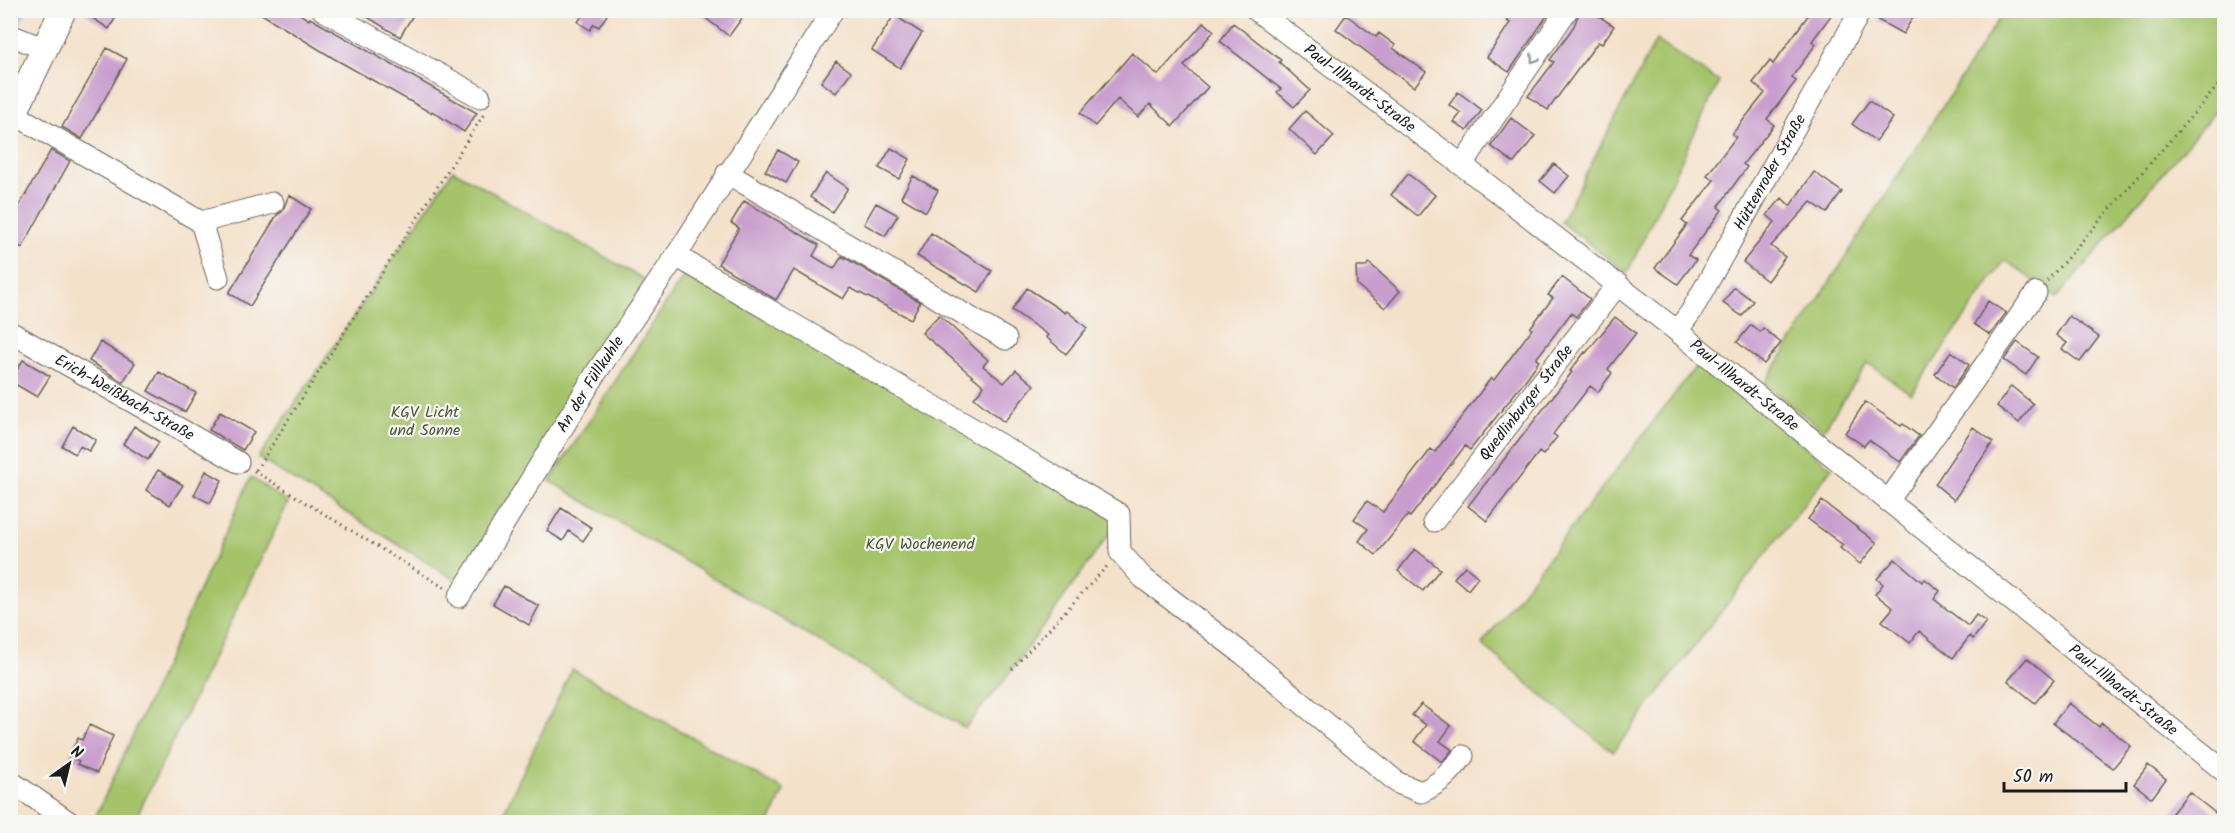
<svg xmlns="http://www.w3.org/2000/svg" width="2235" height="833" font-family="Kalam,sans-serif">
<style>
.green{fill:#a5c46b;stroke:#607044;stroke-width:1.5}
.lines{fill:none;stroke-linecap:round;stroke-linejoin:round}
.stream{stroke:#67c5e5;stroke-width:4.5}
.building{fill:#c99ece}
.minor-casing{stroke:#686159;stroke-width:23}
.major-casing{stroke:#686159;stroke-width:28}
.path{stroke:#686159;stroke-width:3;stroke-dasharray:1.5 4.5;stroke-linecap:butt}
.minor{stroke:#fff;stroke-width:21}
.major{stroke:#fff;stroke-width:26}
.oneway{stroke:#999}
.labels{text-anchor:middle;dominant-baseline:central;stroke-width:4.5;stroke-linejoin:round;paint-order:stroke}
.street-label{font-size:16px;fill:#1c1c1c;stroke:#f6f6f2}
.park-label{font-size:16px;fill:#4c5738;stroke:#f6f6f2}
</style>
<rect width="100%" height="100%" fill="#f6f6f2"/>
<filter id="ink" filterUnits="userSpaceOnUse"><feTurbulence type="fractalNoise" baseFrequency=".0167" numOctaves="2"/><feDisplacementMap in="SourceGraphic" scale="12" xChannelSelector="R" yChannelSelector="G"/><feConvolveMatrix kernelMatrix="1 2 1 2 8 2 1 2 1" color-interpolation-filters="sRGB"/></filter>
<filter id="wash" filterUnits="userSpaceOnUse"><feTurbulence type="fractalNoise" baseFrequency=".008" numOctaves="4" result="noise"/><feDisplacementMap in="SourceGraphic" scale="24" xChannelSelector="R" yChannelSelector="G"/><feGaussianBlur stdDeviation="1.35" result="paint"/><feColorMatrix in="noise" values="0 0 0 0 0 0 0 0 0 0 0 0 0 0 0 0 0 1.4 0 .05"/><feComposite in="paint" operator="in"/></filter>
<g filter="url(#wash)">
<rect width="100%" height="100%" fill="#f4e1ca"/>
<path class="green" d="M2004 11H2224V101L2057 298 2005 260 1911 394 1868 363 1823 430 1764 384Z
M1656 40 1719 82 1627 273 1561 222Z
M453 170 647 281 462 584 258 458Z
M689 268 1123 515 1006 678 965 728 550 481Z
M1700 361 1832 468 1613 752 1548 701 1482 644Z
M251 477 288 503 134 822H102L95 818Z
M572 669 784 790 770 822H499Z"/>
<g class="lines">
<path class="stream" d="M14 31 25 10"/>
</g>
<g id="blocks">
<path class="building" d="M80 10H120L109 29Z
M255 10H293L309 20 310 18 477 113 464 132 432 111 431 113 333 58Z
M356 10H416L400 37Z
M574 10H602L607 15 599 27 594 24 590 30 578 22 582 16Z
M695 10H748L729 36Z
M1515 10H1551L1509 72 1487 57 1510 23 1507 21Z
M1580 10H1600L1597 15 1614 26 1602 44 1598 42 1548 110 1528 96 1554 62 1550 60 1574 26Z
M1812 10H1835L1812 41 1816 44 1792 77 1796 81 1767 119 1774 125 1743 164 1747 167 1718 207 1722 210 1688 255 1696 260 1678 284 1655 268 1687 225 1682 221 1714 180 1707 175 1736 137 1732 134 1765 93 1753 83 1770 61 1773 64Z
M1884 10H1902L1913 17 1903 34 1878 20Z
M894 15 922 33 900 68 872 50Z
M1346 15 1376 37 1379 33 1395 45 1393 48 1426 72 1414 87 1336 29Z
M1204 22 1214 31 1184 66 1208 87 1173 126 1150 104 1138 117 1118 99 1095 126 1080 113 1132 53 1158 75Z
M1233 23 1281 60 1279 62 1310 90 1294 107 1277 92 1281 89 1220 41Z
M107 48 127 59 82 139 62 127Z
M836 61 851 72 836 93 821 82Z
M1458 92 1482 110 1467 131 1454 122 1461 113 1449 105Z
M1869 101 1893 118 1876 141 1852 124Z
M1305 111 1334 136 1317 155 1289 129Z
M1511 118 1535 136 1514 163 1491 146Z
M891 148 910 159 899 179 879 168Z
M51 150 70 161 22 248 10 241V222Z
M778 150 798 162 786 183 765 171Z
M1554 164 1569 176 1555 193 1540 181Z
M1814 172 1842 192 1827 213 1811 202 1771 246 1785 257 1767 281 1743 262 1775 222 1767 215 1782 198 1790 206Z
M826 173 848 188 832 212 810 197Z
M1408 174 1435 195 1418 216 1391 195Z
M913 176 938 190 926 212 901 197Z
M289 195 311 209 250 306 229 293 277 215 282 212Z
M744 201 819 245 813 256 834 269 842 256 920 302 911 319 850 288 843 299 794 270 776 300 718 264 739 228 731 223Z
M876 203 898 215 885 236 864 224Z
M931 233 992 271 979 292 917 256Z
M1369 263 1400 291 1385 308 1357 285 1356 267H1365Z
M1562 277 1590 299 1576 317 1571 313 1536 359 1539 361 1524 382 1470 450 1465 446 1410 517 1408 515 1376 555 1359 541 1368 529 1354 519 1367 501 1383 512 1431 449 1435 452 1491 378 1494 380 1532 329 1530 328 1553 298 1548 295Z
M1734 287 1753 301 1742 316 1723 303Z
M1027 288 1065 313 1067 311 1087 328 1066 354 1046 337 1048 335 1012 310Z
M1988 301 2006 313 1990 335 1974 324Z
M939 315 988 360 983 366 1004 383 1016 370 1034 385 1004 422 974 398 984 386 922 333Z
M2069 316 2099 337 2080 362 2062 349 2067 343 2056 335Z
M1615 317 1636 333 1608 369 1612 373 1598 392 1590 386 1553 434 1557 437 1543 455 1539 452 1487 521 1468 506 1572 372 1570 371 1585 352 1586 353Z
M1751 325 1760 332 1763 328 1781 343 1764 364 1737 342Z
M100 342 135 363 123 382 89 361Z
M2017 342 2038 357 2026 375 2004 360Z
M1951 351 1969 365 1953 388 1935 374Z
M23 360 50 376 37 397 10 381Z
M159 372 196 393 185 412 148 391Z
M2011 386 2033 404 2019 423 1997 406Z
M1865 402 1901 426 1903 424 1919 436 1900 462 1869 440 1864 446 1845 433Z
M220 412 254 432 243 450 209 430Z
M73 426 96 440 89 451 80 446 75 454 62 446Z
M134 426 159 442 148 460 123 444Z
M1973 427 1993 442 1954 500 1935 484Z
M158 470 183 485 170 505 146 490Z
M206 471 222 480 210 503 194 495Z
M1822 501 1877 543 1860 564 1840 548 1843 545 1808 519Z
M561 508 592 528 583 541 569 531 563 541 547 531Z
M1415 549 1440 569 1423 591 1398 571Z
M1895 559 1922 582 1925 579 1940 591 1934 599 1968 626 1976 615 1986 622 1973 639 1970 636 1953 658 1919 631 1910 643 1882 621 1893 608 1875 594 1883 584 1877 579Z
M1465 566 1478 577 1468 590 1454 578Z
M504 586 539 606 529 625 493 604Z
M2027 658 2054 680 2035 703 2008 681Z
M2069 703 2099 727 2102 723 2131 746 2113 768 2053 723Z
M1421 704 1451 726 1440 741 1452 750 1442 762 1414 741 1426 725 1412 715Z
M89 725 113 736 97 773 77 764 79 761 69 757 78 738 82 740Z
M2148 765 2166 779 2152 798 2134 784Z
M2189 792 2224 820V822H2183L2172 813Z"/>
</g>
</g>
<g filter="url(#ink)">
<use href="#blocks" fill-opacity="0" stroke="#686159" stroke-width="1.5"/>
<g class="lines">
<defs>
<g id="minor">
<path d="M323 10 480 97"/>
<path id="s1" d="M1256 10 1462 165 1677 331 2224 771"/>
<path d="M10 35 45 49"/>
<path d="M14 114 201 222 273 203"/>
<path d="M1462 165 1567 10"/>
<path d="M727 173 1006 339"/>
<path d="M201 222 218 278"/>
<path d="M676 256 1119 514 1120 552 1143 578 1243 654 1398 783 1421 792C1440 784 1451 772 1463 756"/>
<path id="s2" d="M1677 331 1691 312 1861 10"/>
<path id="s3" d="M10 332 238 462"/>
<path d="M1888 501 2036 293"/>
<path id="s4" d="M1434 521 1618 284"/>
<path id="s5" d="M459 597 598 370 676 256 833 10"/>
<path d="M10 781 69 822"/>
</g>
<path id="major" d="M10 122 63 10"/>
</defs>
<use href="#minor" class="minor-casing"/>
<use href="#major" class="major-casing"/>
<path class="path" d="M2047 281 2224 79
M256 470 484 114
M254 471 445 588
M1012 669 1109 564"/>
<use href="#minor" class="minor"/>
<use href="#major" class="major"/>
</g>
<defs><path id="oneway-chevron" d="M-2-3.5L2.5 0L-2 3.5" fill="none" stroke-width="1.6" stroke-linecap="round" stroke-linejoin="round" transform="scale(1.5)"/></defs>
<use class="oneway" href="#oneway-chevron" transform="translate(1534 59) rotate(124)"/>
</g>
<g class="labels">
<g class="street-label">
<text stroke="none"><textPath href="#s1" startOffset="130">Paul-Illhardt-Straße</textPath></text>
<text stroke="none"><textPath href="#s2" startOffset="184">Hüttenroder Straße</textPath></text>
<text stroke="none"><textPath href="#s5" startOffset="250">An der Füllkuhle</textPath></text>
<text stroke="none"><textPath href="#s1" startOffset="616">Paul-Illhardt-Straße</textPath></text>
<text stroke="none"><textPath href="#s3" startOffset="132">Erich-Weißbach-Straße</textPath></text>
<text stroke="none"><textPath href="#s4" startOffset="150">Quedlinburger Straße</textPath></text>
<text stroke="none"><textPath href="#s1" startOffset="1102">Paul-Illhardt-Straße</textPath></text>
</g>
<g class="park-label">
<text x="425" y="412">KGV Licht<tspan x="425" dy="18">und Sonne</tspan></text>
<text x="920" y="544">KGV Wochenend</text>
</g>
</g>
<rect width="2235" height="833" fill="none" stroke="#f6f6f2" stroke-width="36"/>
<g transform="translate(69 764) rotate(34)" stroke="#f6f6f2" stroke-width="4.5" paint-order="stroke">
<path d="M0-4.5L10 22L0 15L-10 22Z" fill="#1c1c1c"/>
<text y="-9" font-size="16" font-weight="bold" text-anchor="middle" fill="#1c1c1c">N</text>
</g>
<path d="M2004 782v9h122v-9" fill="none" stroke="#1c1c1c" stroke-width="3"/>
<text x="2013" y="782" font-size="18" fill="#1c1c1c" stroke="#f6f6f2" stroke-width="4.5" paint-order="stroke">50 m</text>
</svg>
